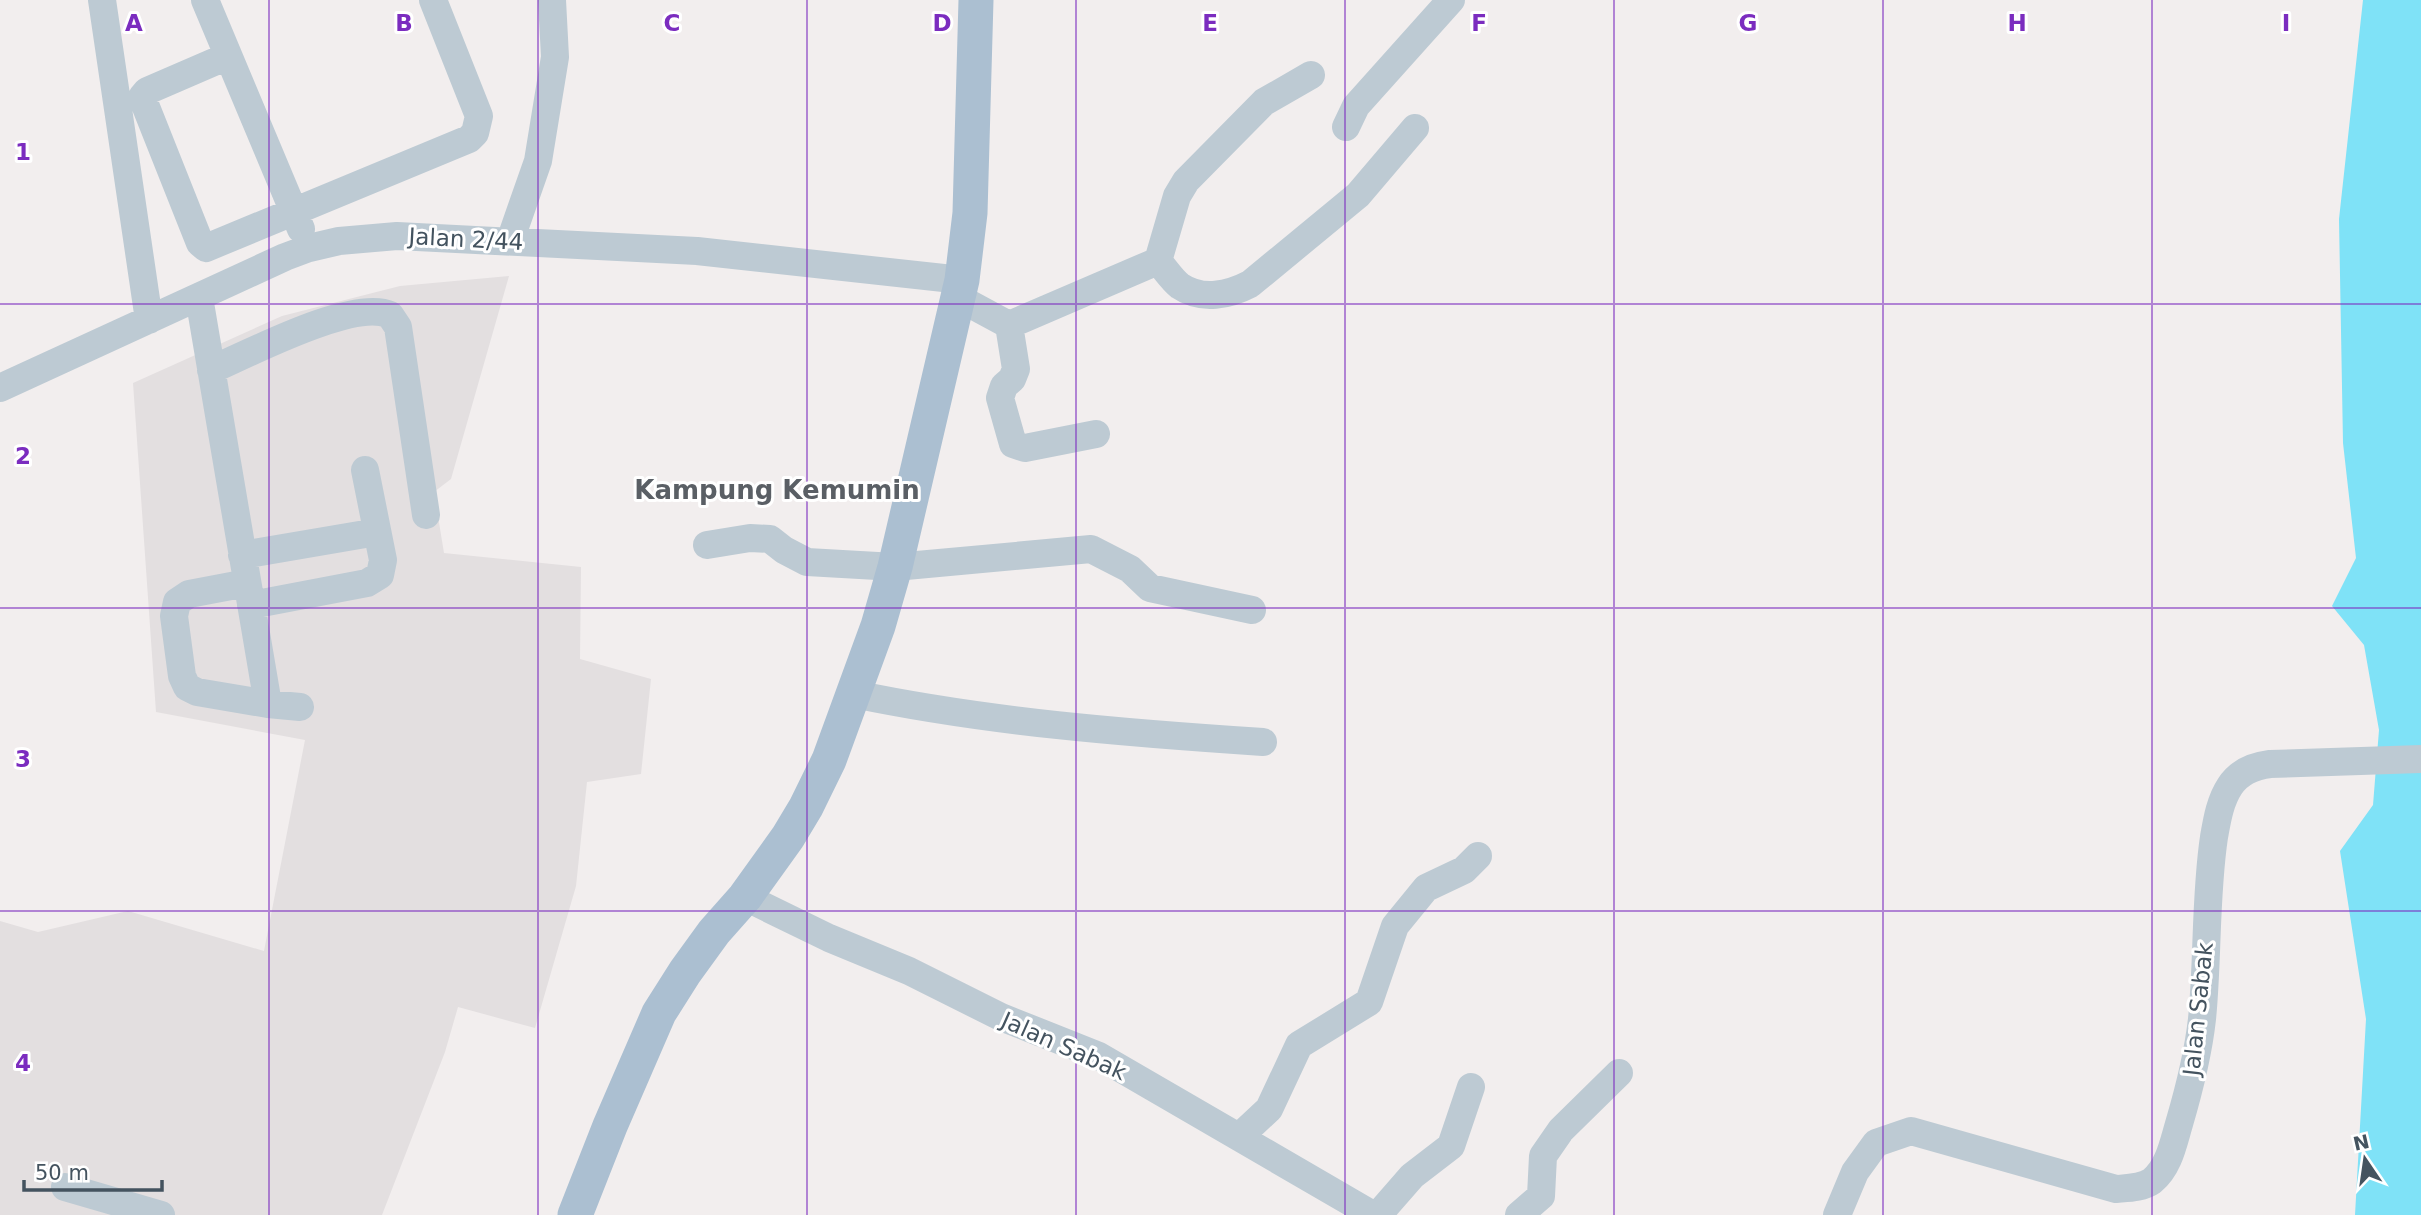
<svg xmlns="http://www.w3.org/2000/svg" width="2421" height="1215" font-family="'DejaVu Sans',sans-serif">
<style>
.education{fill:#e3dfe0}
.water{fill:#7fe2f7}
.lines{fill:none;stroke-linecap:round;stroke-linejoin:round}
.minor{stroke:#bdcad3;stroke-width:28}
.major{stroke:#abbfd1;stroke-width:35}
.grid{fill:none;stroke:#7b2cbf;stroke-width:2;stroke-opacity:0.55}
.labels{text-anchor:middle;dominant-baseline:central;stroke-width:6;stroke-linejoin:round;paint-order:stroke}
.street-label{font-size:23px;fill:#44535f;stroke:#fff}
.quarter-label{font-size:26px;font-weight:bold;fill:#5a5f65;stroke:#fff}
.grid-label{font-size:23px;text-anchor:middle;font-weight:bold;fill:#7b2cbf;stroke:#fff;stroke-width:6;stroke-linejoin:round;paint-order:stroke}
</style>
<rect width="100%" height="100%" fill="#f2eeee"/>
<path class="education" d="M509 276 451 479 434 492 444 553 581 567 580 659 651 679 641 774 587 782 576 886 535 1028 458 1007 445 1052 382 1215H0V921L38 932 128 911 264 951 305 740 156 712 133 383 282 316 400 286Z"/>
<path class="water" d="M2363 0H2421V1215H2355L2366 1019 2340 851 2373 805 2379 730 2364 645 2332 606 2356 558 2343 443 2339 219Z"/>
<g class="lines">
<path class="minor" d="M102 0 149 320
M205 0 301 229
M228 56 147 91 142 97 200 243 206 248 469 139 475 133 479 116 433 0
M1346 127 1356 106 1451 0
M510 241 538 161 555 57 552 0
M1158 261C1165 269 1172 280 1180 286 1202 301 1229 295 1250 284L1358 195 1415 128
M199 297 268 704 197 692 187 687 182 676 174 616 177 602 189 594 247 583
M959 298 1009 325 1158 261 1177 196 1186 181 1264 102 1311 75
M1009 325 1016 369 1012 379 1004 386 1000 398 1013 444 1025 448 1096 434
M211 370C248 354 354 298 390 315L398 327 426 515
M0 388 285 257 309 248 339 241 397 236 697 251 962 280
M707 545 750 538 770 539 784 550 807 562 895 567 1091 549 1130 569 1150 588 1252 610
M242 555 377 532
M251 605 367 583 380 575 383 560 365 470
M854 694C988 722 1127 733 1263 742
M268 704 300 707
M745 897 829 938 909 971 1001 1017 1099 1056 1373 1215
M1239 1137 1269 1109 1299 1045 1369 1002 1395 926 1426 888 1464 870 1478 856
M65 1187 161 1215
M1378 1215 1412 1176 1451 1146 1471 1087
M1519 1215 1541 1196 1543 1156 1561 1130 1619 1073
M1837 1215 1855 1172 1876 1143 1911 1131 2116 1189C2128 1188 2142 1188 2152 1181 2169 1167 2173 1144 2179 1124 2189 1090 2198 1055 2202 1019 2208 959 2205 897 2214 837 2217 820 2220 801 2230 786 2239 772 2254 766 2270 764L2421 759"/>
<path class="major" d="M575 1215 610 1126 659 1013 685 972 714 932 745 897 788 837 806 807 829 760 878 626 895 567 962 280 970 213 976 0"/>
</g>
<path class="grid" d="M269 0V1215M538 0V1215M807 0V1215M1076 0V1215M1345 0V1215M1614 0V1215M1883 0V1215M2152 0V1215M0 304H2421M0 608H2421M0 911H2421"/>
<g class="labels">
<g class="street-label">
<text transform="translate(466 239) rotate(3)">Jalan 2/44</text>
<text transform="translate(2198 1009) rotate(-84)">Jalan Sabak</text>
<text transform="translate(1064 1046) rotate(24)">Jalan Sabak</text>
</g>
<g class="quarter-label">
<text x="777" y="490">Kampung Kemumin</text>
</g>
</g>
<g class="grid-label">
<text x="134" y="31">A</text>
<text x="404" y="31">B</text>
<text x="672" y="31">C</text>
<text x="942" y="31">D</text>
<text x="1210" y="31">E</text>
<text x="1479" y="31">F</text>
<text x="1748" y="31">G</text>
<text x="2017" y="31">H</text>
<text x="2286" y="31">I</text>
<text x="23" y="160">1</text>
<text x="23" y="464">2</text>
<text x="23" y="767">3</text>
<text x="23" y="1071">4</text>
</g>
<g transform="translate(2365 1159) rotate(347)" stroke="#ffffff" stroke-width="5" paint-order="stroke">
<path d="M0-5L12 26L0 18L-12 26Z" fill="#44535f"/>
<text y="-10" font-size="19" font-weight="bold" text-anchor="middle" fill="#44535f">N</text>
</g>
<path d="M24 1180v10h138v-10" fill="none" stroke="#44535f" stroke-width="3.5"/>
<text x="35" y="1180" font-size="21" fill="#44535f" stroke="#ffffff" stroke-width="5" paint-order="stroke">50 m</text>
</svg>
